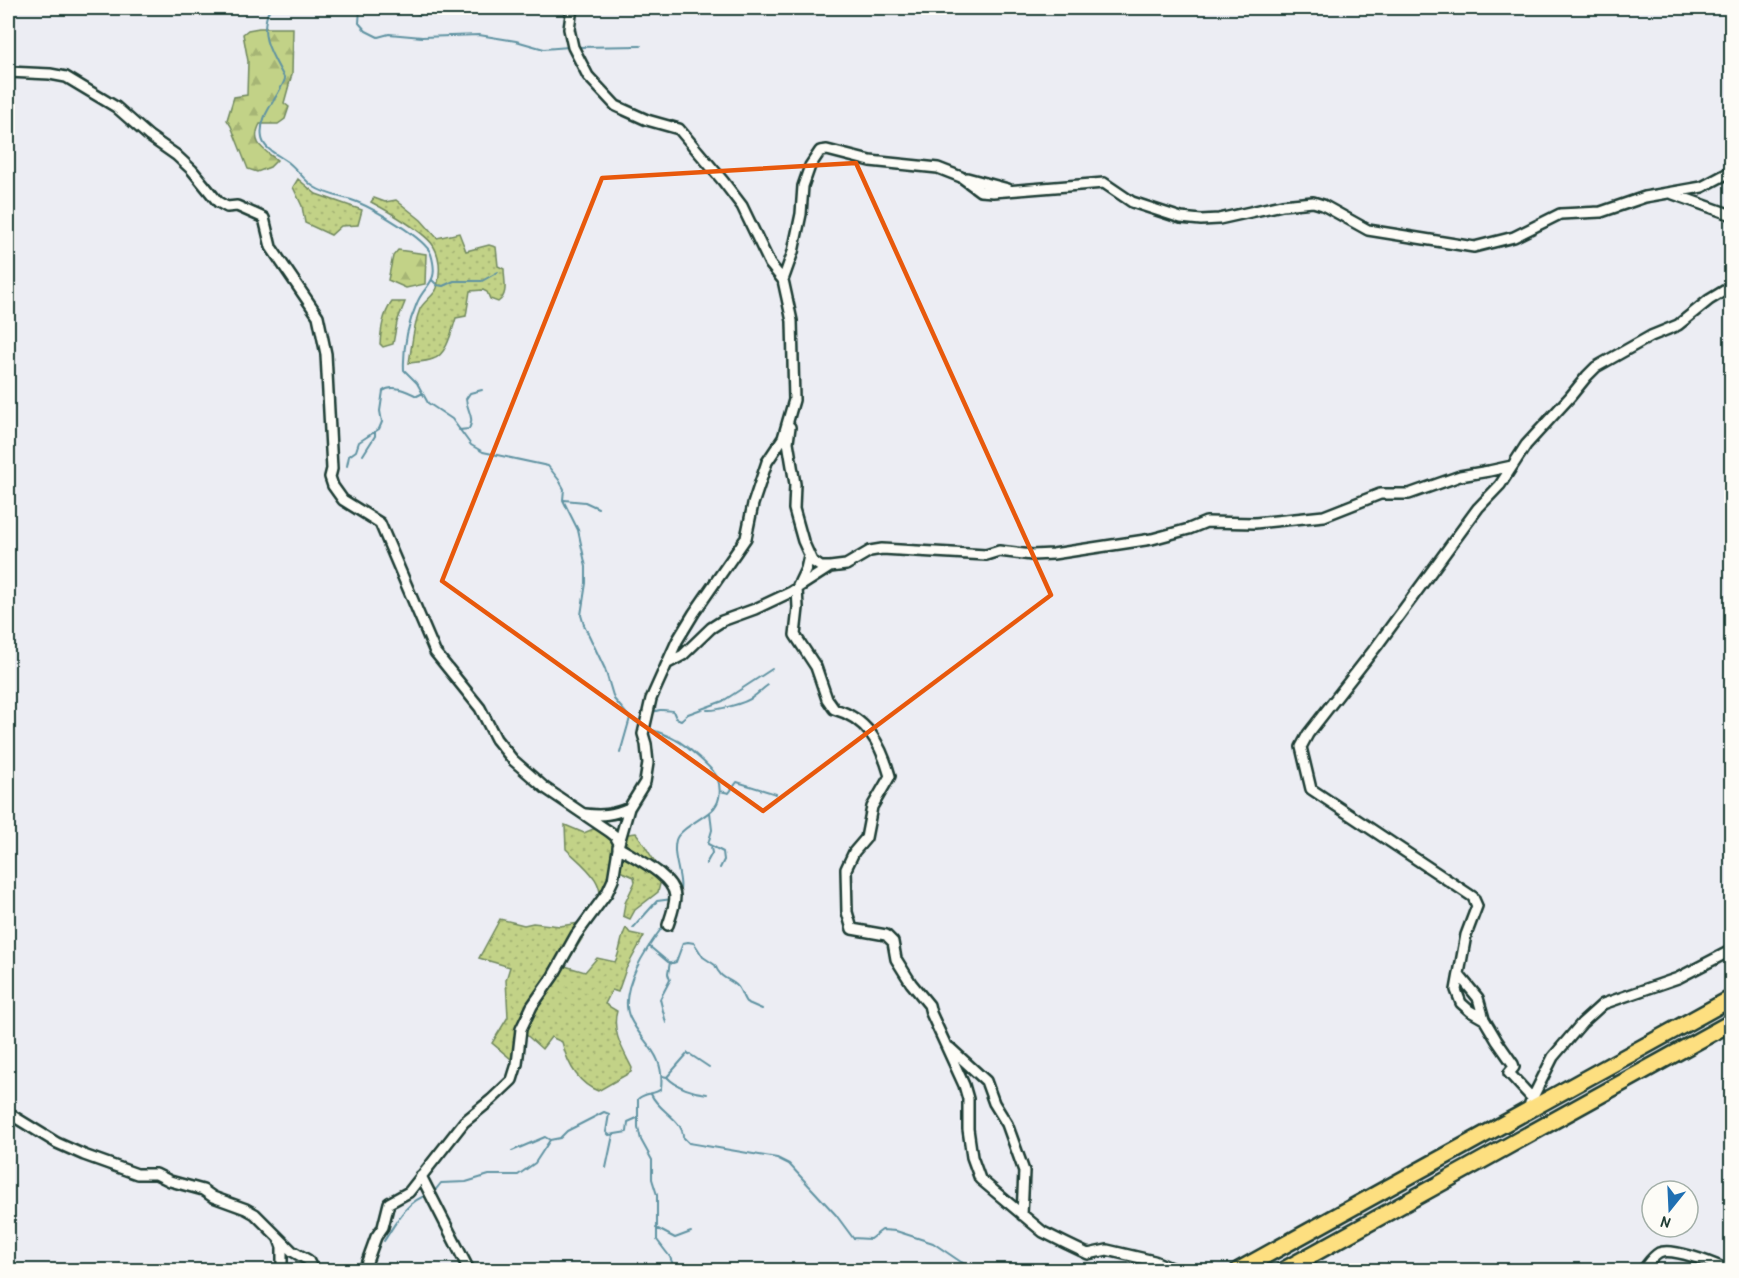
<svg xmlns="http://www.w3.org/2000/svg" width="1739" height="1278" font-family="'Patrick Hand',sans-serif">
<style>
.grass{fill:url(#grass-dots);stroke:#70885e;stroke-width:1.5}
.forest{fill:url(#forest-firs);stroke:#70885e;stroke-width:1.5}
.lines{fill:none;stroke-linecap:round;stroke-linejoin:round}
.stream{stroke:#6093a2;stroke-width:2}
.minor-casing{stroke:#1f3d34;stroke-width:14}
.trunk-casing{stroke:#1f3d34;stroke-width:20}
.minor{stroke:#fdfcf7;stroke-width:9}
.trunk{stroke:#fddf80;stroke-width:15}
.marked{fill:none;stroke:#e8590c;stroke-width:4.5;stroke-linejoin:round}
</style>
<defs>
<pattern id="grass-dots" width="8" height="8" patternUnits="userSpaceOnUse" patternTransform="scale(1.5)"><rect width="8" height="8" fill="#c2d287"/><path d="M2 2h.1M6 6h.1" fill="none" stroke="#a6b575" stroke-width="1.8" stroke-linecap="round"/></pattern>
<pattern id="forest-firs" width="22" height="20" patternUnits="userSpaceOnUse" patternTransform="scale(1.5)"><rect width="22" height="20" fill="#c2d287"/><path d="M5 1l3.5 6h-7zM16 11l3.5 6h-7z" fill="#a6b575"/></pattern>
</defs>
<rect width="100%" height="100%" fill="#ecedf3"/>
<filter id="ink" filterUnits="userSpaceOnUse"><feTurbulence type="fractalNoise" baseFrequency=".0167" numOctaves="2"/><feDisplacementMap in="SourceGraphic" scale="12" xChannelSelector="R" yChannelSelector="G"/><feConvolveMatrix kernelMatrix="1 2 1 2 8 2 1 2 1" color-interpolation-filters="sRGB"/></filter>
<g filter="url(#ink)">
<path class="grass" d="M298 179 316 194 362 210 358 225 341 226 331 235 305 223 302 206 293 187Z
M374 198 385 202 396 200 421 220 437 238 459 233 466 251 489 245 496 247 498 266 504 269C504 281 509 294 498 302L490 299 487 292 483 290 470 291 466 316 456 318C452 330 447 355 433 359 426 362 416 362 409 363 412 345 413 326 420 309 424 301 434 296 437 288 440 275 441 259 434 247 427 233 386 210 371 202Z
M392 302H405L397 322 393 344 383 347 380 344C381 329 383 314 392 302Z
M565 825 584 833 593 829 621 835 636 833C646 845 651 859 663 872L658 892 635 910 630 919 623 916 625 903 635 882 634 877 615 869 606 900 565 966 585 972 597 958 615 962C621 951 620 939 626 928L630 933 644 936 626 969 618 992 612 990 605 1004 617 1011C611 1031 623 1050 632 1068L631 1072 598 1091C577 1083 567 1062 562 1042L551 1037 542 1049 521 1030 517 1064 492 1043 508 1017 506 980 510 967 479 958 500 919 524 925 533 923 560 926 586 922C589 917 594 912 597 907 610 883 580 863 566 849Z"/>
<path class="forest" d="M259 28H293L292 74 284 103 289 107 285 119 278 124H260C250 143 263 149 277 160L270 167 257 172 248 169 231 126 227 120 234 97 247 95 248 61 243 34 248 30Z
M398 250 426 254 425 284 406 288 388 280 393 256Z"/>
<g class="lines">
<path class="stream" d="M270 8C257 35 272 55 285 79 278 99 258 115 262 138 264 150 279 155 288 162 297 169 305 181 314 187 326 195 344 197 357 202 374 209 425 238 431 254 440 284 425 283 417 303 408 324 403 348 404 370L417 383 428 403 452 419 471 445 483 452 548 466 559 480 564 489 563 500 578 530 586 567V583L581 615 584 625 605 669 614 699 630 718 641 725
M360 8 359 23 366 31 378 37 389 34 422 37 479 35 516 41 544 49 569 47
M403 8 421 15
M577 47 641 46
M432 280 437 285 443 286 454 281H482L498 272
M459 430 469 429C475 417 467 411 466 399L470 393 482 390
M363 455 375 436V432
M347 466 349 456 356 451 359 442 379 429 382 422 380 411 383 391C393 384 407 391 417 396L423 393
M564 500 585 502 598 508
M707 710C715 711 747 703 753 697 759 693 762 689 768 685
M651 714C657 708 665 710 673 711L676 718 681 720 688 714 723 701 772 669
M646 728C656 731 667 735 676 740 685 744 713 769 717 777 721 787 721 800 714 808 706 817 679 829 676 840 671 859 686 880 678 899
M620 753 630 718
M720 791 729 793 737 782 776 794
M710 812 712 830 708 844 723 852 724 860 720 868
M706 864 712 853 711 848
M664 925C648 946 617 990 630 1018 643 1045 665 1052 661 1089 654 1095 645 1092 638 1099V1127L641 1140 652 1160V1179L657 1195V1240L670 1257 675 1270
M633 928 657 901 672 899
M649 946 668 962 673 963 676 962 683 943 688 942 694 943 703 957 715 965C721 981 731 978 738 987 741 991 743 998 746 1002L762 1009
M666 1023 660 999 670 980 668 974 670 962
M662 1076 667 1077 688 1053 709 1067
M667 1077C676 1087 694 1093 707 1094
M651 1094C658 1111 683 1119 683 1137L689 1143 777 1158 789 1164 836 1215 853 1238 870 1239 882 1230 896 1231 933 1243 961 1262 977 1270
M512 1151 545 1137 550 1140
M606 1168 613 1135
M433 1193 441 1183 466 1182 489 1175H518L535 1163 550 1140 560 1138 567 1131 604 1112 609 1114 606 1132 609 1135 627 1132 628 1122 637 1118
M656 1228 675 1238 691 1232
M384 1241C395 1224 407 1200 428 1195"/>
<defs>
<path id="minor" d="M572 8 569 29 573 47 588 76 616 106 647 120 679 129 723 181 742 206 770 264 783 280 792 321 794 400 783 438 767 462 753 504 746 538 694 613 677 641 651 699 643 734 646 744 648 763 645 782 629 808 619 843
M8 72 50 74 66 77 116 107 149 136 176 155 192 170 218 202 227 207 237 206 264 218 271 247 318 316 326 354 332 469 330 477 333 486 343 500 380 523 435 652 480 708 496 739 513 760 545 788 610 832 615 836 619 843 613 880 607 893 576 935 553 976 532 1006 521 1029 517 1064 512 1080 491 1100 464 1122 409 1192 389 1203 383 1227 376 1237 364 1270
M967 178 1008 189
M1673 194 1732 215
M783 280 793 252 801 214 803 186 810 166 820 151 827 150 870 161 938 168 961 177 980 191 993 192 1104 183 1132 202 1181 218 1201 220 1219 219 1282 205 1313 202 1323 205 1368 230 1474 247 1514 237 1560 214 1601 212 1645 197 1702 187 1732 171
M790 427 788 442 795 484 794 509 803 541 812 561 821 567H830
M809 556 806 569 797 588 798 608 795 635 816 667 827 699 834 709C867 718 881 744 890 776L872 807 866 838 854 852 846 869 847 912 852 929 886 935 893 942 896 959 911 983 929 1005 931 1013 964 1085 968 1099V1129L972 1157 980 1179 1043 1232 1065 1243 1088 1254 1107 1250 1154 1261 1175 1270
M668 663 683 655 711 628 722 621 755 609 791 592 830 567 846 565 870 551 882 549 986 555 999 551 1032 555 1053 554 1152 539 1189 529 1206 522 1255 523 1324 516 1380 494H1409L1460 476 1489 471 1512 466
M585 814C602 816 613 815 629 808
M618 847C635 858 673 875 675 896 675 906 671 916 668 925
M1459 975 1478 998 1484 1019
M950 1048 986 1081 994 1103 1007 1124 1024 1171 1022 1215
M1532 1098 1509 1073 1514 1067 1513 1064 1497 1041 1484 1019 1470 1011 1461 1003 1456 990 1466 935 1477 906 1473 897 1311 789 1301 747 1308 734 1376 647 1478 508 1500 485 1526 445 1570 397 1587 376 1596 367 1651 336 1678 325 1709 300 1732 286
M1530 1103 1553 1057 1582 1023 1603 1004 1678 978 1732 950
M8 1113 57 1143 84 1155 137 1174H156L170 1181 203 1190 213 1197 246 1209 255 1214 292 1251 308 1260 313 1270
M421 1176 469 1270
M279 1239 282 1247V1270
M1295 1264 1314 1270
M1643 1270C1648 1264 1652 1257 1659 1253 1673 1247 1714 1264 1728 1270"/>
<path id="trunk" d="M1239 1270 1732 998
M1284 1270 1732 1022"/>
</defs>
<use href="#minor" class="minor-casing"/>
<use href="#trunk" class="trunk-casing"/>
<use href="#minor" class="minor"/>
<use href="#trunk" class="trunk"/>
</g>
</g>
<path class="marked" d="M856 163 1051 595 763 811 442 581 602 178Z"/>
<rect width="1739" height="1278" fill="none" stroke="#fdfcf7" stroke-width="30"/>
<rect x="15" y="15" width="1709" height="1248" fill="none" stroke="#1f3d34" stroke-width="2" filter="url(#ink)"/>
<g transform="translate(1670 1209) rotate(198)"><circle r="28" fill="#fdfcf7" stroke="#a4b0a9" stroke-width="1.5"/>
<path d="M0-4.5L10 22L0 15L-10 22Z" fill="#1f6fb2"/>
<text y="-9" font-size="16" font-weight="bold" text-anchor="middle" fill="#1f3d34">N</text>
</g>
</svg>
